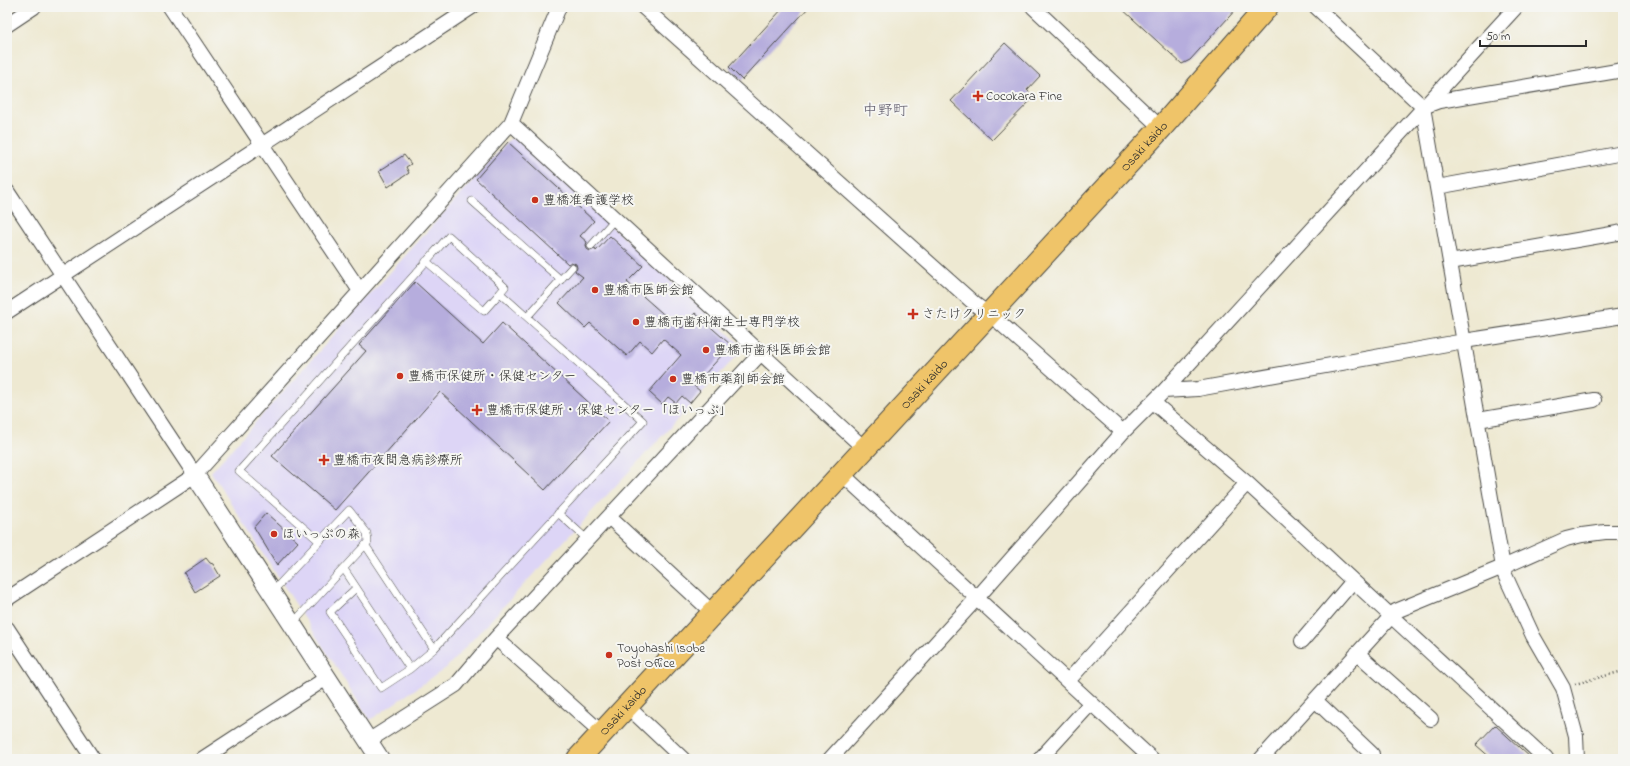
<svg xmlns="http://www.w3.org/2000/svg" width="1630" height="766" font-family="'Indie Flower','Klee One',sans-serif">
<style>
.built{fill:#ddd5f6}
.building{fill:#b6addd}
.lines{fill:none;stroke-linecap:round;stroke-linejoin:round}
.service-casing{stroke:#484844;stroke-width:8}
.minor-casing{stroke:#484844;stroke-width:16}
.tertiary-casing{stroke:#484844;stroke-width:20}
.primary-casing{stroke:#484844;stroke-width:24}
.path{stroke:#484844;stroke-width:2.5;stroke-dasharray:1 3;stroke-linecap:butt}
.service{stroke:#fff;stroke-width:7}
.minor{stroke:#fff;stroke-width:14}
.tertiary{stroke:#fff;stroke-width:18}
.primary{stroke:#efc469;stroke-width:22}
.poi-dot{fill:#c8321e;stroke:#f6f6f2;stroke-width:1.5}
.labels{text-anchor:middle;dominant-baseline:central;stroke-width:4;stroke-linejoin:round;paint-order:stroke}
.poi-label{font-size:13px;fill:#2b2b2b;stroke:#f6f6f2;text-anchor:start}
.street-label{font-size:13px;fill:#2b2b2b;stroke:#f6f6f2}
.quarter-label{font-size:15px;fill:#5c5869;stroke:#f6f6f2}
</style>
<rect width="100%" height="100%" fill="#f6f6f2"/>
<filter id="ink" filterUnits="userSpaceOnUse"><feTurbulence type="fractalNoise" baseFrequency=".025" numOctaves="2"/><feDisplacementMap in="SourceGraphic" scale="8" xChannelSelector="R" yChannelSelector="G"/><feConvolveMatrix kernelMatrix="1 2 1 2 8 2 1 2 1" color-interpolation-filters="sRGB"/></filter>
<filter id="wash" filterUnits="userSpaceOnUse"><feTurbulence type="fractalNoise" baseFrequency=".012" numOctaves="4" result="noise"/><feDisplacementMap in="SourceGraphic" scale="16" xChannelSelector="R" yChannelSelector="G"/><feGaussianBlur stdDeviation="0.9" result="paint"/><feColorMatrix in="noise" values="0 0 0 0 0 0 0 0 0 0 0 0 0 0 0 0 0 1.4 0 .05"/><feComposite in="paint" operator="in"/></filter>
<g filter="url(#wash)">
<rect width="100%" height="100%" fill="#eee9d2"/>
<path class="built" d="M510 139H517L744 348 446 668 370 720 211 472Z"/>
<g id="blocks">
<path class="building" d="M784 7H809L742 80 729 67Z
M1120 7H1238L1190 60 1182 64Z
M1005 43 1040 76 1027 90 1034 97 992 140 951 101Z
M508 142 594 221 580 236 587 242 586 245 587 249 590 251 595 249 596 251 610 236 643 266 627 282 671 321 673 320 682 328 695 313 731 345 694 386 700 391 690 403 682 396 676 403 668 397 662 404 649 392 681 355 663 339 652 352 640 341 627 356 590 323 585 328 559 303 583 277 575 271 577 268 576 264 571 262 568 264 476 179Z
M404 155 411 164 406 167 409 173 388 187 379 171Z
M415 282 483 344 502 323 609 421 545 490 440 392 335 510 272 456 366 351 359 345Z
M266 513 298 542 277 565 254 527Z
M206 558 210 563 213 564 220 576 195 592 184 573Z
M1495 725 1532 759H1492L1476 745Z"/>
</g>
</g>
<g filter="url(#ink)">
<use href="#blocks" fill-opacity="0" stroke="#484844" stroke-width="1"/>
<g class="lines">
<defs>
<path id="service" d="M472 201 561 280
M591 246 615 219
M426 261 484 311 500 293
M527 317 572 267
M558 513 588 540
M319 541 239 471 449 236 505 287 500 293 643 421 434 649 366 546
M344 569 410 669 434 649
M356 588 330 612 381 688 410 669
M272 592 349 510 367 533 368 542 293 623"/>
<path id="minor" d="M170 7 360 291
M643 7 976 305 999 322 1123 432
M1033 7 1161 128
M1316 7 1423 107
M7 25 34 7
M511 123 865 449
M1437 187 1623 153
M7 191 195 475
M1450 262 1623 232
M7 312 472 7
M1164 391 1516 7
M1154 403 1247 483 1546 759
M1478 420 1594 400
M842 474 1152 759
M609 517 713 613
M7 599 195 475 511 123 559 7
M7 628 93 759
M496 638 602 733
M1302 641 1353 581
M1357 653 1431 719
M1068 681 1247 483
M1315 700 1372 754
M627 706 683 759
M368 741 456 685 496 638 761 353
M202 759 328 677
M830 759 977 598 1123 432 1164 391 1198 389 1464 341 1623 316
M1040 759 1091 703
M1261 759 1396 611 1503 567 1566 539 1582 535 1605 532H1623
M1577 759 1576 736 1563 688 1533 636 1505 575 1503 567 1423 107 1439 101 1623 70"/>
<path id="tertiary" d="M195 475 380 759"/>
<g id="primary">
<path id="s1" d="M578 759 1161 128 1267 7"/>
</g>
</defs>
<use href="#service" class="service-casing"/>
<use href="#minor" class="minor-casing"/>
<use href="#tertiary" class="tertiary-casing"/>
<use href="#primary" class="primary-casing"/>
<path class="path" d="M1575 684 1623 671"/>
<use href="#service" class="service"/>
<use href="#minor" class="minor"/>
<use href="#tertiary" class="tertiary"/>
<use href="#primary" class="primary"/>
</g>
</g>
<g class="poi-dot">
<path d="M976 90h4v4h4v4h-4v4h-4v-4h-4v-4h4z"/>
<circle cx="535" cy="200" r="4"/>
<circle cx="595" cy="290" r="4"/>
<path d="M911 308h4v4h4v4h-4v4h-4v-4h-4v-4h4z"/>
<circle cx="636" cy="322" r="4"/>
<circle cx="706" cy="350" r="4"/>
<circle cx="400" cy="376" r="4"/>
<circle cx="673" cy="379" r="4"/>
<path d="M475 404h4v4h4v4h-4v4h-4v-4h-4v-4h4z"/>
<path d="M322 454h4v4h4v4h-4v4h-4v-4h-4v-4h4z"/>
<circle cx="274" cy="534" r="4"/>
<circle cx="609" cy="655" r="4"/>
</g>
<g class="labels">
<g class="poi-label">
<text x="986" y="96">Cocokara Fine</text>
<text x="543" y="200">豊橋准看護学校</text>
<text x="603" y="290">豊橋市医師会館</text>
<text x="922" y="314">さたけクリニック</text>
<text x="644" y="322">豊橋市歯科衛生士専門学校</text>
<text x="714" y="350">豊橋市歯科医師会館</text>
<text x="408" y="376">豊橋市保健所・保健センター</text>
<text x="681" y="379">豊橋市薬剤師会館</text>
<text x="486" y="410">豊橋市保健所・保健センター「ほいっぷ」</text>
<text x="333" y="460">豊橋市夜間急病診療所</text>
<text x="282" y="534">ほいっぷの森</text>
<text x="617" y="648">Toyohashi Isobe<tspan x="617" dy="15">Post Office</tspan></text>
</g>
<g class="street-label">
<text stroke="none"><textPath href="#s1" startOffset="834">Osaki kaido</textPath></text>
<text stroke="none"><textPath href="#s1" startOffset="510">Osaki kaido</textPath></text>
<text stroke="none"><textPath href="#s1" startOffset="66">Osaki kaido</textPath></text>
</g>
<g class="quarter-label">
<text x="885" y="111">中野町</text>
</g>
</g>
<rect width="1630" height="766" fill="none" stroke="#f6f6f2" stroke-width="24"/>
<path d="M1480 40v6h106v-6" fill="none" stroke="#2b2b2b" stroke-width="2"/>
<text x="1486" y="40" font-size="12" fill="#2b2b2b" stroke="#f6f6f2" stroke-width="3" paint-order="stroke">50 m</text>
</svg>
